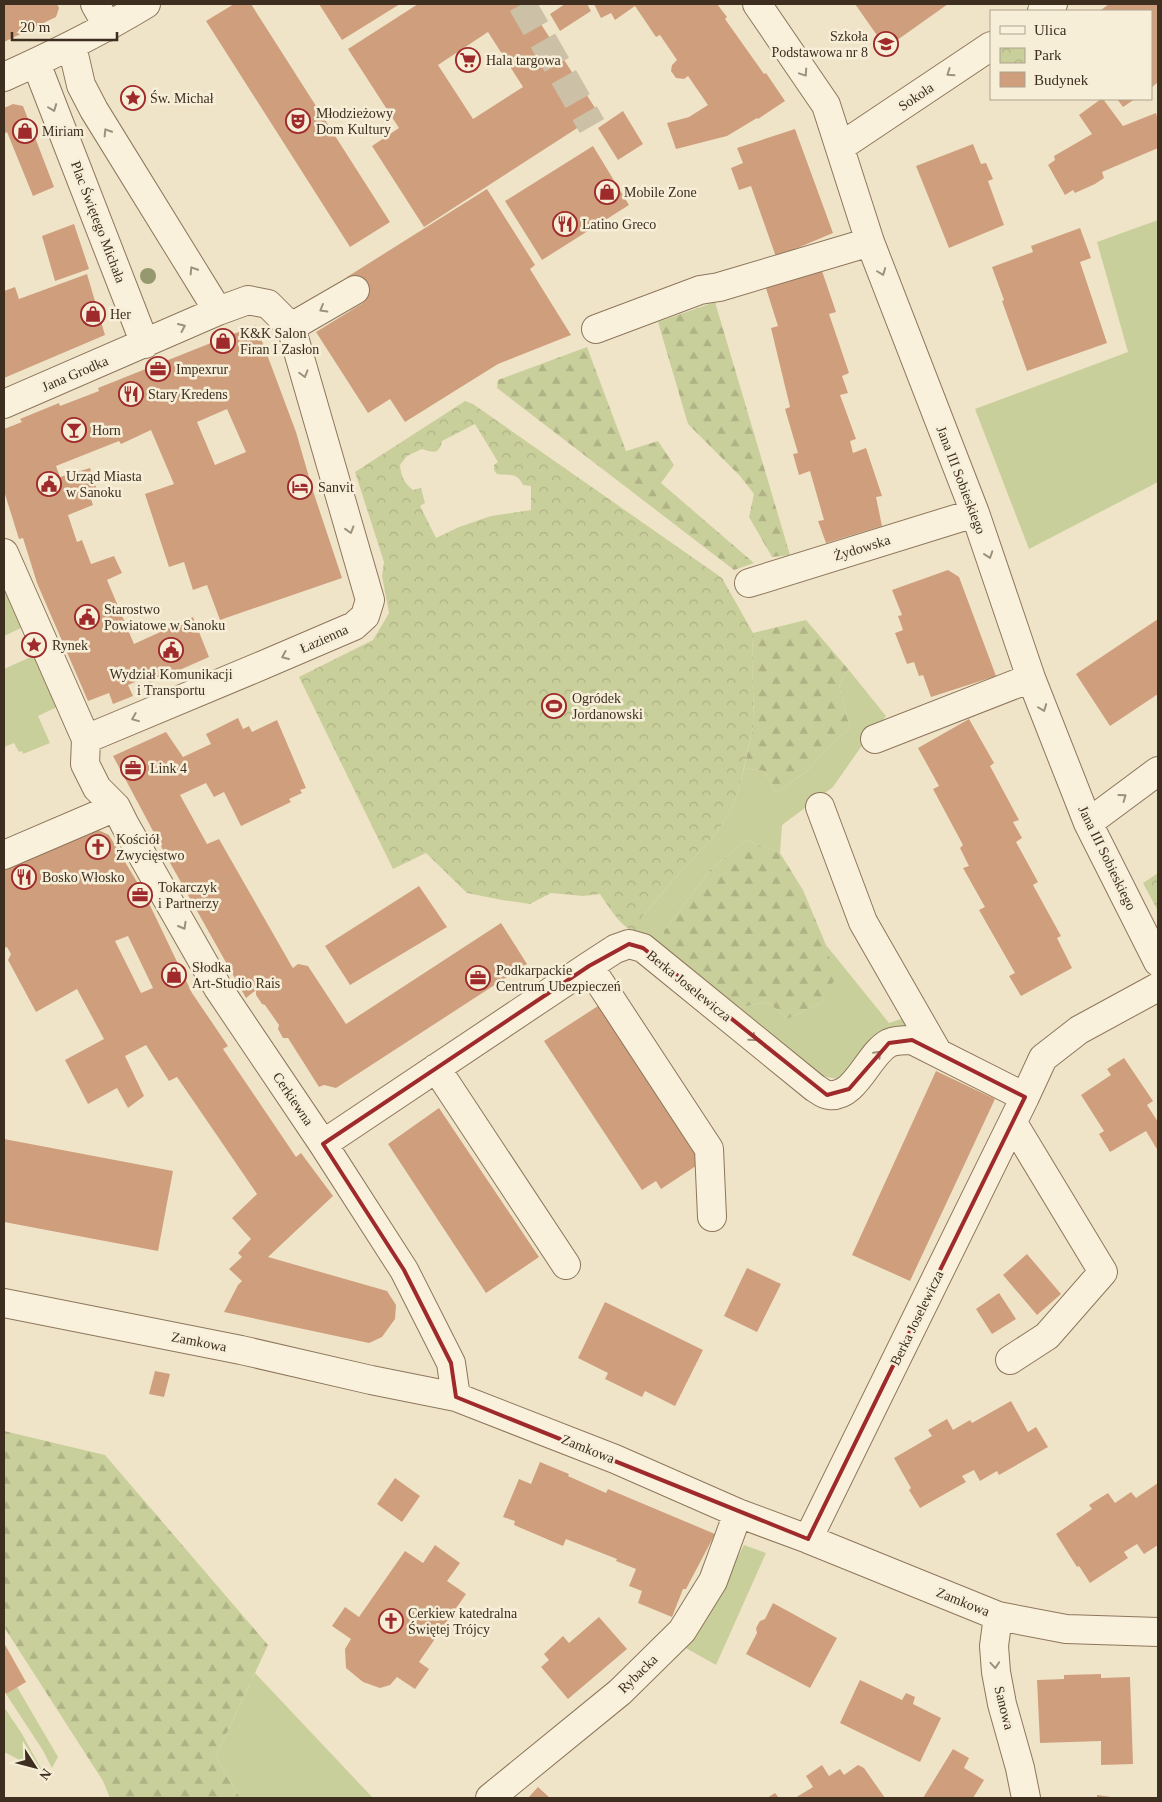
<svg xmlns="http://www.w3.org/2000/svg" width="1162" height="1802" font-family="Georgia,serif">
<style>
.green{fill:#c9cf9b}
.forest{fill:url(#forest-firs)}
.park{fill:url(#park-crowns);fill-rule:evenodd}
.building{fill:#cf9f7d;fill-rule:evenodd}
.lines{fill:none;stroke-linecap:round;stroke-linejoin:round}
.minor-tunnel{stroke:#ccc0a6;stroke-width:28;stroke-dasharray:28 14;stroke-linecap:butt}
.minor-casing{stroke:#8d765c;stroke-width:30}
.minor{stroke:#faf1dc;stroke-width:28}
.tree{fill:#96986f}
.oneway{stroke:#9c907e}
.marked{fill:none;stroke:#9e2a2b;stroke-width:4;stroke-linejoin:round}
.labels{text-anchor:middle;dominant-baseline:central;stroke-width:5;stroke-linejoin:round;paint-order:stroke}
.poi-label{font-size:14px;fill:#3d2e20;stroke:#f7eed8;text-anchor:start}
.street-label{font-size:14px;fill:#3d2e20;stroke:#f7eed8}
</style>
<defs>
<pattern id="forest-firs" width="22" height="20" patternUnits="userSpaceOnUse" patternTransform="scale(1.25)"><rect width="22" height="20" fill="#c9cf9b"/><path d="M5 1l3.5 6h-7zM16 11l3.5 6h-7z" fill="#aeb285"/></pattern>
<pattern id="park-crowns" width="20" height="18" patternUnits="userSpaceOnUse" patternTransform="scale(1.25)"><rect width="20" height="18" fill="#c9cf9b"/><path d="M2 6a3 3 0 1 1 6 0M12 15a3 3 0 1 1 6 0" fill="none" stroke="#aeb285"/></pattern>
</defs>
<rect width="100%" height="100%" fill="#f0e4c8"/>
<path class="green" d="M1158 220V482L1029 549 975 409 1128 352 1097 242Z
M4 588 21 628 4 636Z
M35 655 57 707 38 716 50 743 23 754 22 751 19 752 14 743 4 747V669Z
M848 669 886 716 877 729 863 744 833 787 782 825 780 853 746 840 710 870 664 931V950L642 935V917L674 879 715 835 730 812 740 785 744 768 764 771 776 793 808 770 826 749 850 728 839 686Z
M826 945 889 1023 907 1017V1028L838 1079 815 1075 718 997 741 1007 768 1002 787 1019 821 1003 834 979Z
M744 1545 766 1553 716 1665 684 1647 700 1626Z
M255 1673 373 1798H240L216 1756Z
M17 1687 58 1757 52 1768 42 1749 6 1694Z
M4 1707 22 1734 43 1772 4 1752Z"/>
<path class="forest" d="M715 302 790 555 772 557 749 517 754 494 740 476 688 424 658 322Z
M587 347 626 451 658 441 674 465 661 483 754 563 734 570 497 388 498 380Z
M806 620 848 669 839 686 850 728 826 749 808 770 776 793 764 771 744 768 754 722 752 659 753 633Z
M746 840 780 853 803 890 826 945 835 979 821 1003 787 1019 768 1002 741 1007 718 997 664 950V931L710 870Z
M4 1431 105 1455 268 1645 216 1756 240 1798H110L103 1781 4 1627Z"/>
<path class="park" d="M465 401 473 404 722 578 753 633 752 659 754 722 740 785 730 812 715 835 674 879 642 917V935C623 931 610 909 600 894L583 896 551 893 530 904 502 900 467 893 426 853 393 869 299 677 373 640 389 613 382 576 384 562 355 472ZM475 424 498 462 494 465V470L497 474C509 476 517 472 523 485L531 486V510L491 516 459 527 436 538 420 506 425 503 421 488 413 490C404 483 401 476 400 465L407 456 422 449C432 452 439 456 442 441Z
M1158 873V911L1143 883Z"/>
<path class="building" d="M4 4H57L59 8 56 17 4 42Z
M234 4H251L390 222 350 247 206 21Z
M319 4H400L342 40Z
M418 4H528L599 114 424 227 372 146 399 128 348 49ZM488 32 523 87 473 119 438 65Z
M565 4H587L591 11 560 31 550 14Z
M594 4H717L727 17 725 19 764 74 766 73 785 101 758 119 757 118 727 136 676 149 667 123 689 117 708 105 688 76 684 79 676 78 671 71 672 65 677 60 660 35 656 37 635 6 615 20 611 13 601 18Z
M855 4H948L886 48Z
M1109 4H1158V82L1151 88V11H1102L1101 10Z
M1101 99H1103L1123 126 1156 113 1158 120V148L1102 172 1104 178 1095 184 1075 193 1073 190 1065 195 1048 165 1055 160 1054 156 1092 134 1079 115Z
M1117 99H1135L1123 107Z
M13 104 23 106 54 187 33 196 7 132 4 134V108Z
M623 111 643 144 618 160 598 128Z
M795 129 833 233 776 257 751 186 739 190 731 168 743 163 737 148Z
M973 144 981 164 986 163 993 179 988 181 1004 225 949 248 916 166Z
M593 146 629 205 542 260 505 201Z
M487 189 535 265 530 269 571 335 498 364 405 422 390 399 368 413 316 332 363 303 347 277Z
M74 224 89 269 55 281 42 236Z
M1080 228 1091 258 1080 262 1107 343 1027 371 1002 301 1004 300 992 267 1033 252 1031 246Z
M820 265 836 312 829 314 849 373 842 376 848 393 840 395 856 439 850 441 853 453 866 448 882 496 876 497 882 526 826 543 818 521 824 520 810 471 799 475 793 454 798 453 785 409 790 407 771 328 778 326 764 282Z
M87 274 105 335 4 378V291L15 287 19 299Z
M256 325 296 432 313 491 342 578 220 620 207 585 193 590 184 562 169 567 145 494 174 484 151 430 121 444 119 441 56 466 60 477 90 468 97 490 89 493 93 505 68 515 77 542 82 540 91 564 114 556 122 573 107 580 134 644 193 617 209 657 150 683 147 677 128 685 133 696 113 704 109 693 88 701 37 583 23 538 19 539 4 491V429L22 422 20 419 59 403 60 406 99 391 98 388ZM227 409 246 452 215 465 197 422Z
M948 570 959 577 996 676 931 697 923 675 919 676 914 662 907 664 895 633 903 630 898 616 902 615 892 590Z
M1158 619V694L1110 726 1076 674Z
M238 718 243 729 249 726 252 732 277 720 306 788 300 790 302 793 289 799 291 802 241 826 224 792 214 797 206 783 180 795 207 844 219 839 291 965 293 968 298 964 308 966 346 1024 501 923 527 964 336 1088 324 1085 319 1087 288 1038H283L278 1029 279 1025 265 1005 262 1004 256 995V990L246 998 169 861 113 756 166 732 183 757 211 744 206 734Z
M969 719 994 763 990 766 1019 820 1013 822 1022 838 1016 842 1038 882 1033 885 1061 936 1057 938 1072 968 1021 996 1009 976 1015 973 979 910 985 907 963 868 969 866 960 848 963 845 933 789 939 786 918 748Z
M92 827 109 835 146 897 192 993 228 1046 223 1049 296 1157 301 1153 333 1196 268 1257 387 1291 396 1305 395 1319 382 1337 369 1343 224 1312 238 1285 242 1281 229 1269 242 1257 238 1253 251 1239 232 1218 257 1194 177 1077 169 1081 146 1045 125 1056 144 1096 128 1108 117 1088 88 1104 65 1060 104 1039 77 989 36 1012 8 960 11 954 7 947 4 948V870L54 844ZM128 936 153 988 141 993 115 941Z
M419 886 447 927 350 985 325 946Z
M598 1006 702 1162 661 1189 656 1181 642 1190 544 1041Z
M1124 1058 1153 1101 1147 1105 1158 1122V1151L1146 1131 1110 1152 1099 1134 1104 1131 1081 1095 1111 1075 1107 1069Z
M936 1071 995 1099 910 1281 852 1255Z
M439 1108 539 1257 486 1293 388 1144Z
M4 1139 173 1171 158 1251 4 1222Z
M1027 1254 1061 1294 1037 1315 1003 1275Z
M747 1268 781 1284 757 1332 724 1316Z
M999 1293 1016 1319 992 1334 976 1309Z
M605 1302 703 1350 675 1406 645 1391 642 1397 605 1379 608 1373 578 1358Z
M155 1371 170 1374 164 1397 149 1394Z
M1011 1401 1028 1432 1036 1427 1048 1447 999 1475 997 1471 980 1481 974 1470 962 1476 966 1482 920 1508 909 1490 911 1488 894 1458 932 1436 928 1430 947 1419 953 1430 970 1420 972 1423Z
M540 1462 569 1474 568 1476 606 1493 608 1489 715 1534 686 1589H683L672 1617 638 1603 642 1591 629 1586 636 1569 616 1561 617 1559 566 1539 563 1546 514 1525 515 1521 503 1517 519 1479 531 1484Z
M395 1478 420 1496 402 1522 377 1504Z
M1158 1483V1545L1144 1554 1137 1544 1124 1552 1128 1558 1090 1583 1079 1566 1077 1567 1056 1534 1092 1509 1089 1505 1108 1493 1115 1503 1131 1492 1136 1498Z
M435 1545 460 1563 447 1581 466 1594 419 1662 429 1669 415 1689 397 1677 390 1685 380 1688 363 1682 346 1668 345 1649 351 1639 332 1626 345 1607 359 1617 405 1551 423 1563Z
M773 1603 837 1638 810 1688 746 1654 757 1633 756 1628 760 1621 765 1619Z
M599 1617 627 1649 568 1699 541 1667 549 1660 544 1654 563 1636 569 1643Z
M4 1643 26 1682 6 1694 4 1690Z
M1101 1674V1678L1130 1677 1133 1764 1101 1765V1741L1040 1743 1037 1680 1064 1679V1675Z
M860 1680 902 1700 906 1693 915 1697 913 1704 941 1718 920 1762 840 1723Z
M953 1749 969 1758 964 1768 984 1780 973 1798H923Z
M822 1765 829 1776 840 1769 844 1775 858 1765 864 1768 885 1798H795L813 1787 806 1776Z
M538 1787 550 1798H528Z
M775 1793 779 1798H767Z
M1097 1795 1111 1797V1798H1097Z"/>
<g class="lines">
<path class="minor-tunnel" d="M522 4 592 126"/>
<defs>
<path id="minor" d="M95 4 108 27
M757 4 826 105 870 242 975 513 1031 678 1088 823 1158 962
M1042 11 1053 4
M72 46 81 85 94 110 218 311
M36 63 145 344
M4 77C53 55 100 32 146 4
M840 147 991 46
M291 327 355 290
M596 329 700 290 719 287 870 242
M4 404 218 311 248 300 268 304 291 327 370 600 365 616 354 626 263 665 86 739
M4 553 86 739 85 764 97 788 116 807 125 825 218 988 323 1144 404 1270 451 1363 456 1397
M749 583 975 513
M875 739 1031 678
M820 807 863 922 938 1053
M1088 823 1158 771
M4 855 116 807
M589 966 709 1149 712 1217
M436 1068 566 1265
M323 1144 589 966 615 949 629 944 643 948 815 1088C820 1091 824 1095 829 1095 856 1098 868 1054 889 1043 896 1040 905 1040 912 1040L1025 1097 1043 1058 1079 1030 1158 987
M4 1303 241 1350 371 1380 456 1397 615 1459 738 1513 808 1539 998 1616 1066 1629 1158 1632
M1010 1360 1047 1336 1103 1272 1013 1123
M808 1539 1025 1097
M998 1616 994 1646 996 1672 1002 1704 1020 1768 1026 1798
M490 1798 620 1692 682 1631 713 1581 738 1513"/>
</defs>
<use href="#minor" class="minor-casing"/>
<use href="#minor" class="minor"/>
</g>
<circle class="tree" cx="148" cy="276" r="8"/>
<defs><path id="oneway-chevron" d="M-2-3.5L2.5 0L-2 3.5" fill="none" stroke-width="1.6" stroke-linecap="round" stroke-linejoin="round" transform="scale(1.25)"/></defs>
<g class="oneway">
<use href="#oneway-chevron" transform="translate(804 73) rotate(56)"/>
<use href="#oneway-chevron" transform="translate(950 73) rotate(146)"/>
<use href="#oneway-chevron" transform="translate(53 108) rotate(69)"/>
<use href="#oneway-chevron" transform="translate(107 132) rotate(-122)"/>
<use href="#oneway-chevron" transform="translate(193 270) rotate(-122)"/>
<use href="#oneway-chevron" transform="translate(882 272) rotate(69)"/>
<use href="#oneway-chevron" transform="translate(323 309) rotate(150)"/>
<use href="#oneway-chevron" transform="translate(182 327) rotate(-24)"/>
<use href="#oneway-chevron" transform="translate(304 374) rotate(74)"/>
<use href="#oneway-chevron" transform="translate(350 530) rotate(73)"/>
<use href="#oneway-chevron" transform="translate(989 555) rotate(71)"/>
<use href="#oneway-chevron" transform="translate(285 656) rotate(157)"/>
<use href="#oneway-chevron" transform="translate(1043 708) rotate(69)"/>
<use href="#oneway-chevron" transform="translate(135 718) rotate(158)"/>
<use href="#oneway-chevron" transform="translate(1123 797) rotate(-36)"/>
<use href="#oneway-chevron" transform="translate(183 926) rotate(60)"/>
<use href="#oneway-chevron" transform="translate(753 1038) rotate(39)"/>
<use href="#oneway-chevron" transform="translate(878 1054) rotate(-46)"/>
<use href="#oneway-chevron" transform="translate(995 1665) rotate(86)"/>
</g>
<path class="marked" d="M629 944 643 948 827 1095 849 1089 889 1043 912 1040 1025 1097 808 1539 456 1397 451 1363 404 1270 323 1144 589 966Z"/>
<defs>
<symbol id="school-ring" viewBox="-11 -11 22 22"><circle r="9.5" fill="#f7eed8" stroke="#9e2a2b" stroke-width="1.5"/><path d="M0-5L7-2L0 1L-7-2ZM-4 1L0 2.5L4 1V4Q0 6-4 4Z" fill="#9e2a2b"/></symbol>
<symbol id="supermarket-ring" viewBox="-11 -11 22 22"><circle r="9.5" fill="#f7eed8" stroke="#9e2a2b" stroke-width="1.5"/><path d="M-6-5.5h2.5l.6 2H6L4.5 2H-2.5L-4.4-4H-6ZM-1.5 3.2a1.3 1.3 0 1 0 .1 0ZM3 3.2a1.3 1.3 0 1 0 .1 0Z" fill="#9e2a2b"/></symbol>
<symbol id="sight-ring" viewBox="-11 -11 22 22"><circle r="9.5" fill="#f7eed8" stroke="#9e2a2b" stroke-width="1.5"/><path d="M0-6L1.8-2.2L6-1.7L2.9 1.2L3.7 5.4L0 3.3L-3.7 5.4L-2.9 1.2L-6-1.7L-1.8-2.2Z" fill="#9e2a2b"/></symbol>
<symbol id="theatre-ring" viewBox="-11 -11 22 22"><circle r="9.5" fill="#f7eed8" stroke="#9e2a2b" stroke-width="1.5"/><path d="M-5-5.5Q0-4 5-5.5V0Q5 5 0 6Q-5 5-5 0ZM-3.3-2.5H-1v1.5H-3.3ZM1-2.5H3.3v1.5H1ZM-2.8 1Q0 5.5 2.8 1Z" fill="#9e2a2b"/></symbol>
<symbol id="shop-ring" viewBox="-11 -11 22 22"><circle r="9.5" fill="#f7eed8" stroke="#9e2a2b" stroke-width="1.5"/><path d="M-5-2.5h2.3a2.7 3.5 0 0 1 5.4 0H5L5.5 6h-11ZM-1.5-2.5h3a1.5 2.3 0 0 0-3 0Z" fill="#9e2a2b"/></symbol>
<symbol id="restaurant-ring" viewBox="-11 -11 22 22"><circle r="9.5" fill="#f7eed8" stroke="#9e2a2b" stroke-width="1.5"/><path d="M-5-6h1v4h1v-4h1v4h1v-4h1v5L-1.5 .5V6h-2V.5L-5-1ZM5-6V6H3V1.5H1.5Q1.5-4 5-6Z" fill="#9e2a2b"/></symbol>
<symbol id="office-ring" viewBox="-11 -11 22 22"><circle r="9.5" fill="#f7eed8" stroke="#9e2a2b" stroke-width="1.5"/><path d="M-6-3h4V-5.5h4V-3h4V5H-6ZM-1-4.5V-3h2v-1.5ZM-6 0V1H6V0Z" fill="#9e2a2b"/></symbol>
<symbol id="bar-ring" viewBox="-11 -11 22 22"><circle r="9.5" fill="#f7eed8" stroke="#9e2a2b" stroke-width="1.5"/><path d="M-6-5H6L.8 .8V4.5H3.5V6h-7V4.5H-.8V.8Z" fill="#9e2a2b"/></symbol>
<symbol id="civic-ring" viewBox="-11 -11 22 22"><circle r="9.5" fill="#f7eed8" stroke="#9e2a2b" stroke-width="1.5"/><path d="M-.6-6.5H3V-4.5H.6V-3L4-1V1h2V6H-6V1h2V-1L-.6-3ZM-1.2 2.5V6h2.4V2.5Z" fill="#9e2a2b"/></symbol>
<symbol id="hotel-ring" viewBox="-11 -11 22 22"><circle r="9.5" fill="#f7eed8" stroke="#9e2a2b" stroke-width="1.5"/><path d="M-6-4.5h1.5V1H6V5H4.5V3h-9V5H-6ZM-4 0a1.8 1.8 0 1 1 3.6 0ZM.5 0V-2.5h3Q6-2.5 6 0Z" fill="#9e2a2b"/></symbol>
<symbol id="stadium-ring" viewBox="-11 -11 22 22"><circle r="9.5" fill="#f7eed8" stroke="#9e2a2b" stroke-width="1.5"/><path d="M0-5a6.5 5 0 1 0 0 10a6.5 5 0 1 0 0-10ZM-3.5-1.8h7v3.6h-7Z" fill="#9e2a2b"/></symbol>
<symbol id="church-ring" viewBox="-11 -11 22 22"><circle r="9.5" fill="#f7eed8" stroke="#9e2a2b" stroke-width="1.5"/><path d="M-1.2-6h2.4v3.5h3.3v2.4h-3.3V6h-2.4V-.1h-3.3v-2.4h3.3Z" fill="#9e2a2b"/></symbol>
</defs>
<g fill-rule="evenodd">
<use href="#school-ring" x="872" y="30" width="28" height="28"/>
<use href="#supermarket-ring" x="454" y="46" width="28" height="28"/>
<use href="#sight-ring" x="119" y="84" width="28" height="28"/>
<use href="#theatre-ring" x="284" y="107" width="28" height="28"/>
<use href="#shop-ring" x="11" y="117" width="28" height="28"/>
<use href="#shop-ring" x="593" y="178" width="28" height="28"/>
<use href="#restaurant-ring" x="551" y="210" width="28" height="28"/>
<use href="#shop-ring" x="79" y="300" width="28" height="28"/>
<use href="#shop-ring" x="209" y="327" width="28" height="28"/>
<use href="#office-ring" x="144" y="355" width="28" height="28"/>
<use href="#restaurant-ring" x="117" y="380" width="28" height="28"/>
<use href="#bar-ring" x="60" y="416" width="28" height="28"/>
<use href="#civic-ring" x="35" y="470" width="28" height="28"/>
<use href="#hotel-ring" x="286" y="473" width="28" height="28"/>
<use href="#civic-ring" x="73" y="603" width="28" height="28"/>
<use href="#sight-ring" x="20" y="631" width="28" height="28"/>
<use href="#civic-ring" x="157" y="636" width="28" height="28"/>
<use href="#stadium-ring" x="540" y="692" width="28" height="28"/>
<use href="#office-ring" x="119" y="754" width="28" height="28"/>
<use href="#church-ring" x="84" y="833" width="28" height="28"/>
<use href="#restaurant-ring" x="10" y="863" width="28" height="28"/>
<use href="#office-ring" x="126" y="881" width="28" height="28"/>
<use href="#shop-ring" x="160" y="961" width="28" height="28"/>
<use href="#office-ring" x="464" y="964" width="28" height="28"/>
<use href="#church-ring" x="377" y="1607" width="28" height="28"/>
</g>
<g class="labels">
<g class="poi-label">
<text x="868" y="36" text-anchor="end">Szkoła<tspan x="868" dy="16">Podstawowa nr 8</tspan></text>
<text x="486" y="60">Hala targowa</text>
<text x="150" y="98">Św. Michał</text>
<text x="316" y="113">Młodzieżowy<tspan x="316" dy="16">Dom Kultury</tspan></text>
<text x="42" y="131">Miriam</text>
<text x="624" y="192">Mobile Zone</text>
<text x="582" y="224">Latino Greco</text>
<text x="110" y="314">Her</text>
<text x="240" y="333">K&amp;K Salon<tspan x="240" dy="16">Firan I Zasłon</tspan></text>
<text x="176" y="369">Impexrur</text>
<text x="148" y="394">Stary Kredens</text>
<text x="92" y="430">Horn</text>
<text x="66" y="476">Urząd Miasta<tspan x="66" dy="16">w Sanoku</tspan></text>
<text x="318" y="487">Sanvit</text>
<text x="104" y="609">Starostwo<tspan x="104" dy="16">Powiatowe w Sanoku</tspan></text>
<text x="52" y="645">Rynek</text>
<text x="171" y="674" text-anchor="middle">Wydział Komunikacji<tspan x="171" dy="16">i Transportu</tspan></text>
<text x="572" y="698">Ogródek<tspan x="572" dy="16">Jordanowski</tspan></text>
<text x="150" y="768">Link 4</text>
<text x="116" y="839">Kościół<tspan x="116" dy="16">Zwycięstwo</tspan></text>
<text x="42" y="877">Bosko Włosko</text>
<text x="158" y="887">Tokarczyk<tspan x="158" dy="16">i Partnerzy</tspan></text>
<text x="192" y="967">Słodka<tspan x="192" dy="16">Art-Studio Rais</tspan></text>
<text x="496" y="970">Podkarpackie<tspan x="496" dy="16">Centrum Ubezpieczeń</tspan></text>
<text x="408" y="1613">Cerkiew katedralna<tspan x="408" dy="16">Świętej Trójcy</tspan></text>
</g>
<g class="street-label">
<text transform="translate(916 97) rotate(-34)">Sokoła</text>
<text transform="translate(98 222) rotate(69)">Plac Świętego Michała</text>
<text transform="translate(75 374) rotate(-23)">Jana Grodka</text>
<text transform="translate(961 480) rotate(69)">Jana III Sobieskiego</text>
<text transform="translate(862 548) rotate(-17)">Żydowska</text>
<text transform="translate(324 639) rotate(-24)">Łazienna</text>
<text transform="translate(1107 858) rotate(64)">Jana III Sobieskiego</text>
<text transform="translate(689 986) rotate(39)">Berka Joselewicza</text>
<text transform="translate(293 1099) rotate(56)">Cerkiewna</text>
<text transform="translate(917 1318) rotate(-64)">Berka Joselewicza</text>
<text transform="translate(199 1342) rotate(11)">Zamkowa</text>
<text transform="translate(588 1449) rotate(22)">Zamkowa</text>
<text transform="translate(963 1602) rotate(22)">Zamkowa</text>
<text transform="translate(638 1674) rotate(-44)">Rybacka</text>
<text transform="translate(1004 1708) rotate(76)">Sanowa</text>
</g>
</g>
<rect width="1162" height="1802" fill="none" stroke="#3d2e20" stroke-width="10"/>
<rect x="990" y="10" width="162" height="90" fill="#f7eed8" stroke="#ada18e"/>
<rect x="1000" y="26" width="25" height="8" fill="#faf1dc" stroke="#ada18e"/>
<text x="1034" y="35" font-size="15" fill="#3d2e20">Ulica</text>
<rect x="1000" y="48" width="25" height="15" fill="url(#park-crowns)" stroke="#ada18e"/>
<text x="1034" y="60" font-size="15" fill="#3d2e20">Park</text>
<rect x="1000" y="72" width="25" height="15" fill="#cf9f7d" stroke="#ada18e"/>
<text x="1034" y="85" font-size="15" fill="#3d2e20">Budynek</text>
<g transform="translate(35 1767) rotate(126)" stroke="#f7eed8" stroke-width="4" paint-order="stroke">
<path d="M0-4L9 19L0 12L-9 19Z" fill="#3d2e20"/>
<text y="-8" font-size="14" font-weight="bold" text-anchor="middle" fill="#3d2e20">N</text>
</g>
<path d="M12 32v8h105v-8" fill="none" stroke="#3d2e20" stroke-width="2.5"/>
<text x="20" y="32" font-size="15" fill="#3d2e20" stroke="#f7eed8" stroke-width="4" paint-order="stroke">20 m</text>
</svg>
